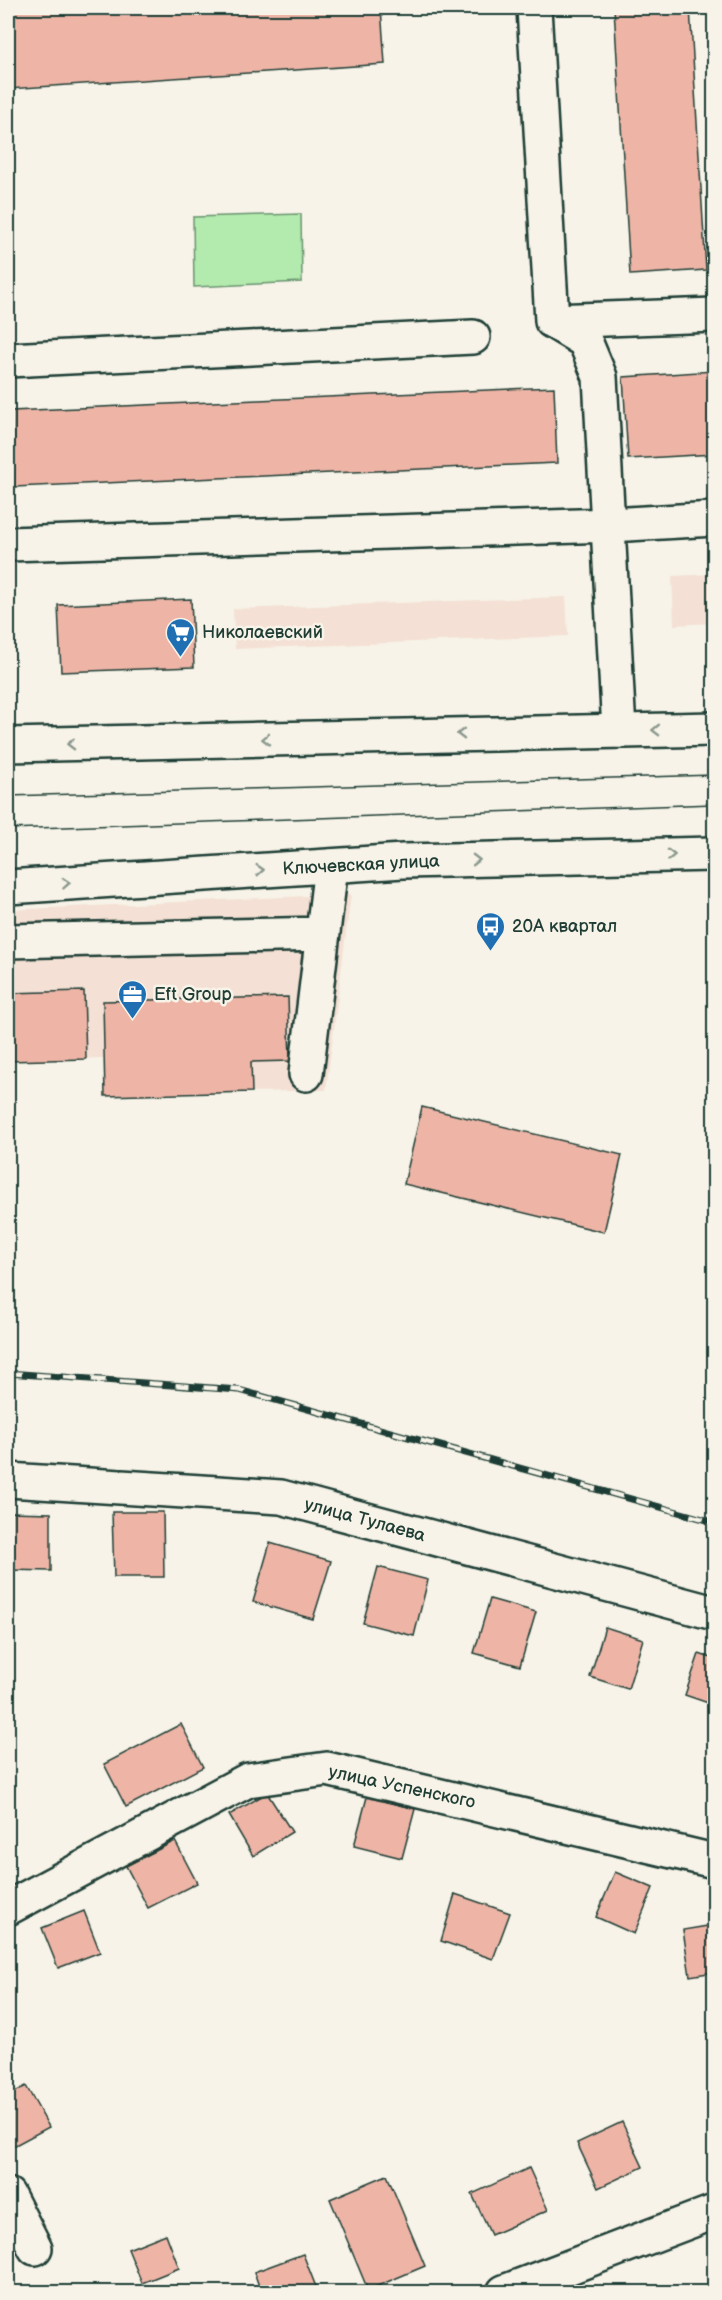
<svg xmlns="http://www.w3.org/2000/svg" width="722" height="2300" font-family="'Balsamiq Sans',sans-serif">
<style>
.built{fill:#f4e0d4}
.green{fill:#b3eaad;stroke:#699470;stroke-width:1.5}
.building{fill:#eeb5a7;stroke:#1f3d34;stroke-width:1.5}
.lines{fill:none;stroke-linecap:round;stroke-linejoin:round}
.minor-casing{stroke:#1f3d34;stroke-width:38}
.major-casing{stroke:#1f3d34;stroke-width:38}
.minor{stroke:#f7f3e8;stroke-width:33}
.major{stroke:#f7f3e8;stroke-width:33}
.tram{stroke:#1f3d34;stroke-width:1.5}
.rail-casing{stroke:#1f3d34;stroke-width:7}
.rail{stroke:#f7f3e8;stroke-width:4.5;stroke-dasharray:14;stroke-linecap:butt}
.oneway{stroke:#8b988e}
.labels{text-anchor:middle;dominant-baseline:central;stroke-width:5;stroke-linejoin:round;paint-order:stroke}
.poi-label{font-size:18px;fill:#1f3d34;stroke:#f7f3e8;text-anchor:start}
.street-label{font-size:18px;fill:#1f3d34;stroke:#f7f3e8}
</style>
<rect width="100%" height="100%" fill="#f7f3e8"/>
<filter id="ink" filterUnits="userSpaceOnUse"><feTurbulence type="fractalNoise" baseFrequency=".0167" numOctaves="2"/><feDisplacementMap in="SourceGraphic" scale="12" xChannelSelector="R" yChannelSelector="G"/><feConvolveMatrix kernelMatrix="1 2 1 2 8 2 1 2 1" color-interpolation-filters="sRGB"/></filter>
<g filter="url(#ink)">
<path class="built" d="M714 574V623L674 625 672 576Z
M566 597 568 636 235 649 233 609Z
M351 894 326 1090 105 1096 103 1058 8 1061V910Z"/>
<path class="green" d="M301 214 302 282 194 287 193 217Z"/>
<path class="building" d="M8 8H381L385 64 8 89Z
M614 8H690L706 270 630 275Z
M714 371V454L628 459 623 377Z
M554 387 557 463 14 487 11 411Z
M191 599 194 667 61 672 58 605Z
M84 991 86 1059 8 1061V993Z
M288 997 290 1061 251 1062 252 1092 105 1096 103 1001Z
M422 1107 622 1155 604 1232 404 1184Z
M8 1512 51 1513V1571L8 1570Z
M112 1512H163L164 1577H114Z
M270 1543 331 1561 313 1619 253 1602Z
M378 1567 428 1580 414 1636 363 1623Z
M490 1599 536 1612 520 1666 474 1653Z
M605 1627 643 1639 628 1689 590 1677Z
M699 1654 714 1659V1705L685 1695Z
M181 1724 203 1767 126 1807 104 1764Z
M267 1793 292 1832 253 1856 229 1815Z
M367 1797 415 1809 402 1858 354 1846Z
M175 1841 197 1883 148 1908 126 1866Z
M615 1872 653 1888 634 1934 596 1917Z
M455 1894 510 1913 493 1959 441 1941Z
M84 1911 100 1952 58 1968 42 1928Z
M714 1925V1972L690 1976 683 1930Z
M26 2086 49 2127 8 2149V2096Z
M622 2122 643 2167 598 2188 577 2143Z
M529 2168 548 2210 491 2235 472 2194Z
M387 2175 425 2266 368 2290 330 2199Z
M166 2234 179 2268 142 2283 128 2249Z
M303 2254 318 2292H261L254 2272Z"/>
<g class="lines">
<defs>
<path id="minor" d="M534 8 552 321 585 341 600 377 619 731
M552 321 714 315
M8 360 473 337
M8 544 610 525 714 519
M8 941 323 934
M306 1074 331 866
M8 1480 281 1497 714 1613
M8 1908 248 1780 327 1769 714 1861
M8 2195 35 2248
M504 2292 714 2212"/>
<path id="major" d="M8 745 714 729
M8 887 403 861 714 854"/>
</defs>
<use href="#minor" class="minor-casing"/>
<use href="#major" class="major-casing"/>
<use href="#minor" class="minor"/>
<use href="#major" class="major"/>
<path class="tram" d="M8 796 714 775
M8 829 714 804"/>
<defs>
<path id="rail" d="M8 1373 239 1390 714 1522"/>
</defs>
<use href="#rail" class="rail-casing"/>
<use href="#rail" class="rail"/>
</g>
<defs><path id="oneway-chevron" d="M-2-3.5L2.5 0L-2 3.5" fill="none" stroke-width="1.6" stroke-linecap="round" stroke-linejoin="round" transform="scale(1.5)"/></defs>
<g class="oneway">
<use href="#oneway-chevron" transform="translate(656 730) rotate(179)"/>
<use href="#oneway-chevron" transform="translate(461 734) rotate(179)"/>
<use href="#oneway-chevron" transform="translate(266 739) rotate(179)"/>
<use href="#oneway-chevron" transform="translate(71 744) rotate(179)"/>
<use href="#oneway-chevron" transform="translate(671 855) rotate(-1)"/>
<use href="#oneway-chevron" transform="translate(476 860) rotate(-1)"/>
<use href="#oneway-chevron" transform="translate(260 870) rotate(-4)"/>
<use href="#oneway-chevron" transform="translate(66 883) rotate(-4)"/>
</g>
</g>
<defs>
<symbol id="supermarket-pin" viewBox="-11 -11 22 30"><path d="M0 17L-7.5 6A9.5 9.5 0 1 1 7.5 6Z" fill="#1f6fb2" stroke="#f7f3e8"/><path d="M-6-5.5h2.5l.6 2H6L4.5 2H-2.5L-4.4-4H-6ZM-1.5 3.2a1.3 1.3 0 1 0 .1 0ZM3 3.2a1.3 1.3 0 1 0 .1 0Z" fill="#fff"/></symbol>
<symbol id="bus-pin" viewBox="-11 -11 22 30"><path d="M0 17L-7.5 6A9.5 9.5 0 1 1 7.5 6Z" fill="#1f6fb2" stroke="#f7f3e8"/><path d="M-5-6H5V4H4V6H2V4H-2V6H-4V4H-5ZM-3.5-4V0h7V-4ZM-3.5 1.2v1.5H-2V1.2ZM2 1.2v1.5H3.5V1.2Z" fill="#fff"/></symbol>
<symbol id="office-pin" viewBox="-11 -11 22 30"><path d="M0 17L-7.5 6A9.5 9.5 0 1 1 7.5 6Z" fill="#1f6fb2" stroke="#f7f3e8"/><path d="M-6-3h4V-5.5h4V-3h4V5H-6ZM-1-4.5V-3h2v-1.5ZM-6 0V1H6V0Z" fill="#fff"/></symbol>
</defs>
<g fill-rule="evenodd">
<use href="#supermarket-pin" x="164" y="616" width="33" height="45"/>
<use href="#bus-pin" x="474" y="910" width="33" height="45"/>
<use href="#office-pin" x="116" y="978" width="33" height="45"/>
</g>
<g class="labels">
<g class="poi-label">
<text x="202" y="632">Николаевский</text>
<text x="512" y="926">20А квартал</text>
<text x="154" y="994">Eft Group</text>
</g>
<g class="street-label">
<text transform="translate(361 865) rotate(-3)">Ключевская улица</text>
<text transform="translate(365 1520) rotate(15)">улица Тулаева</text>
<text transform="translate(402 1787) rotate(12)">улица Успенского</text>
</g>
</g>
<rect width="722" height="2300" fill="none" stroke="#f7f3e8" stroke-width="30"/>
<rect x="15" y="15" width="692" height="2270" fill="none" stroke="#1f3d34" stroke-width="2" filter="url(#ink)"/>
</svg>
